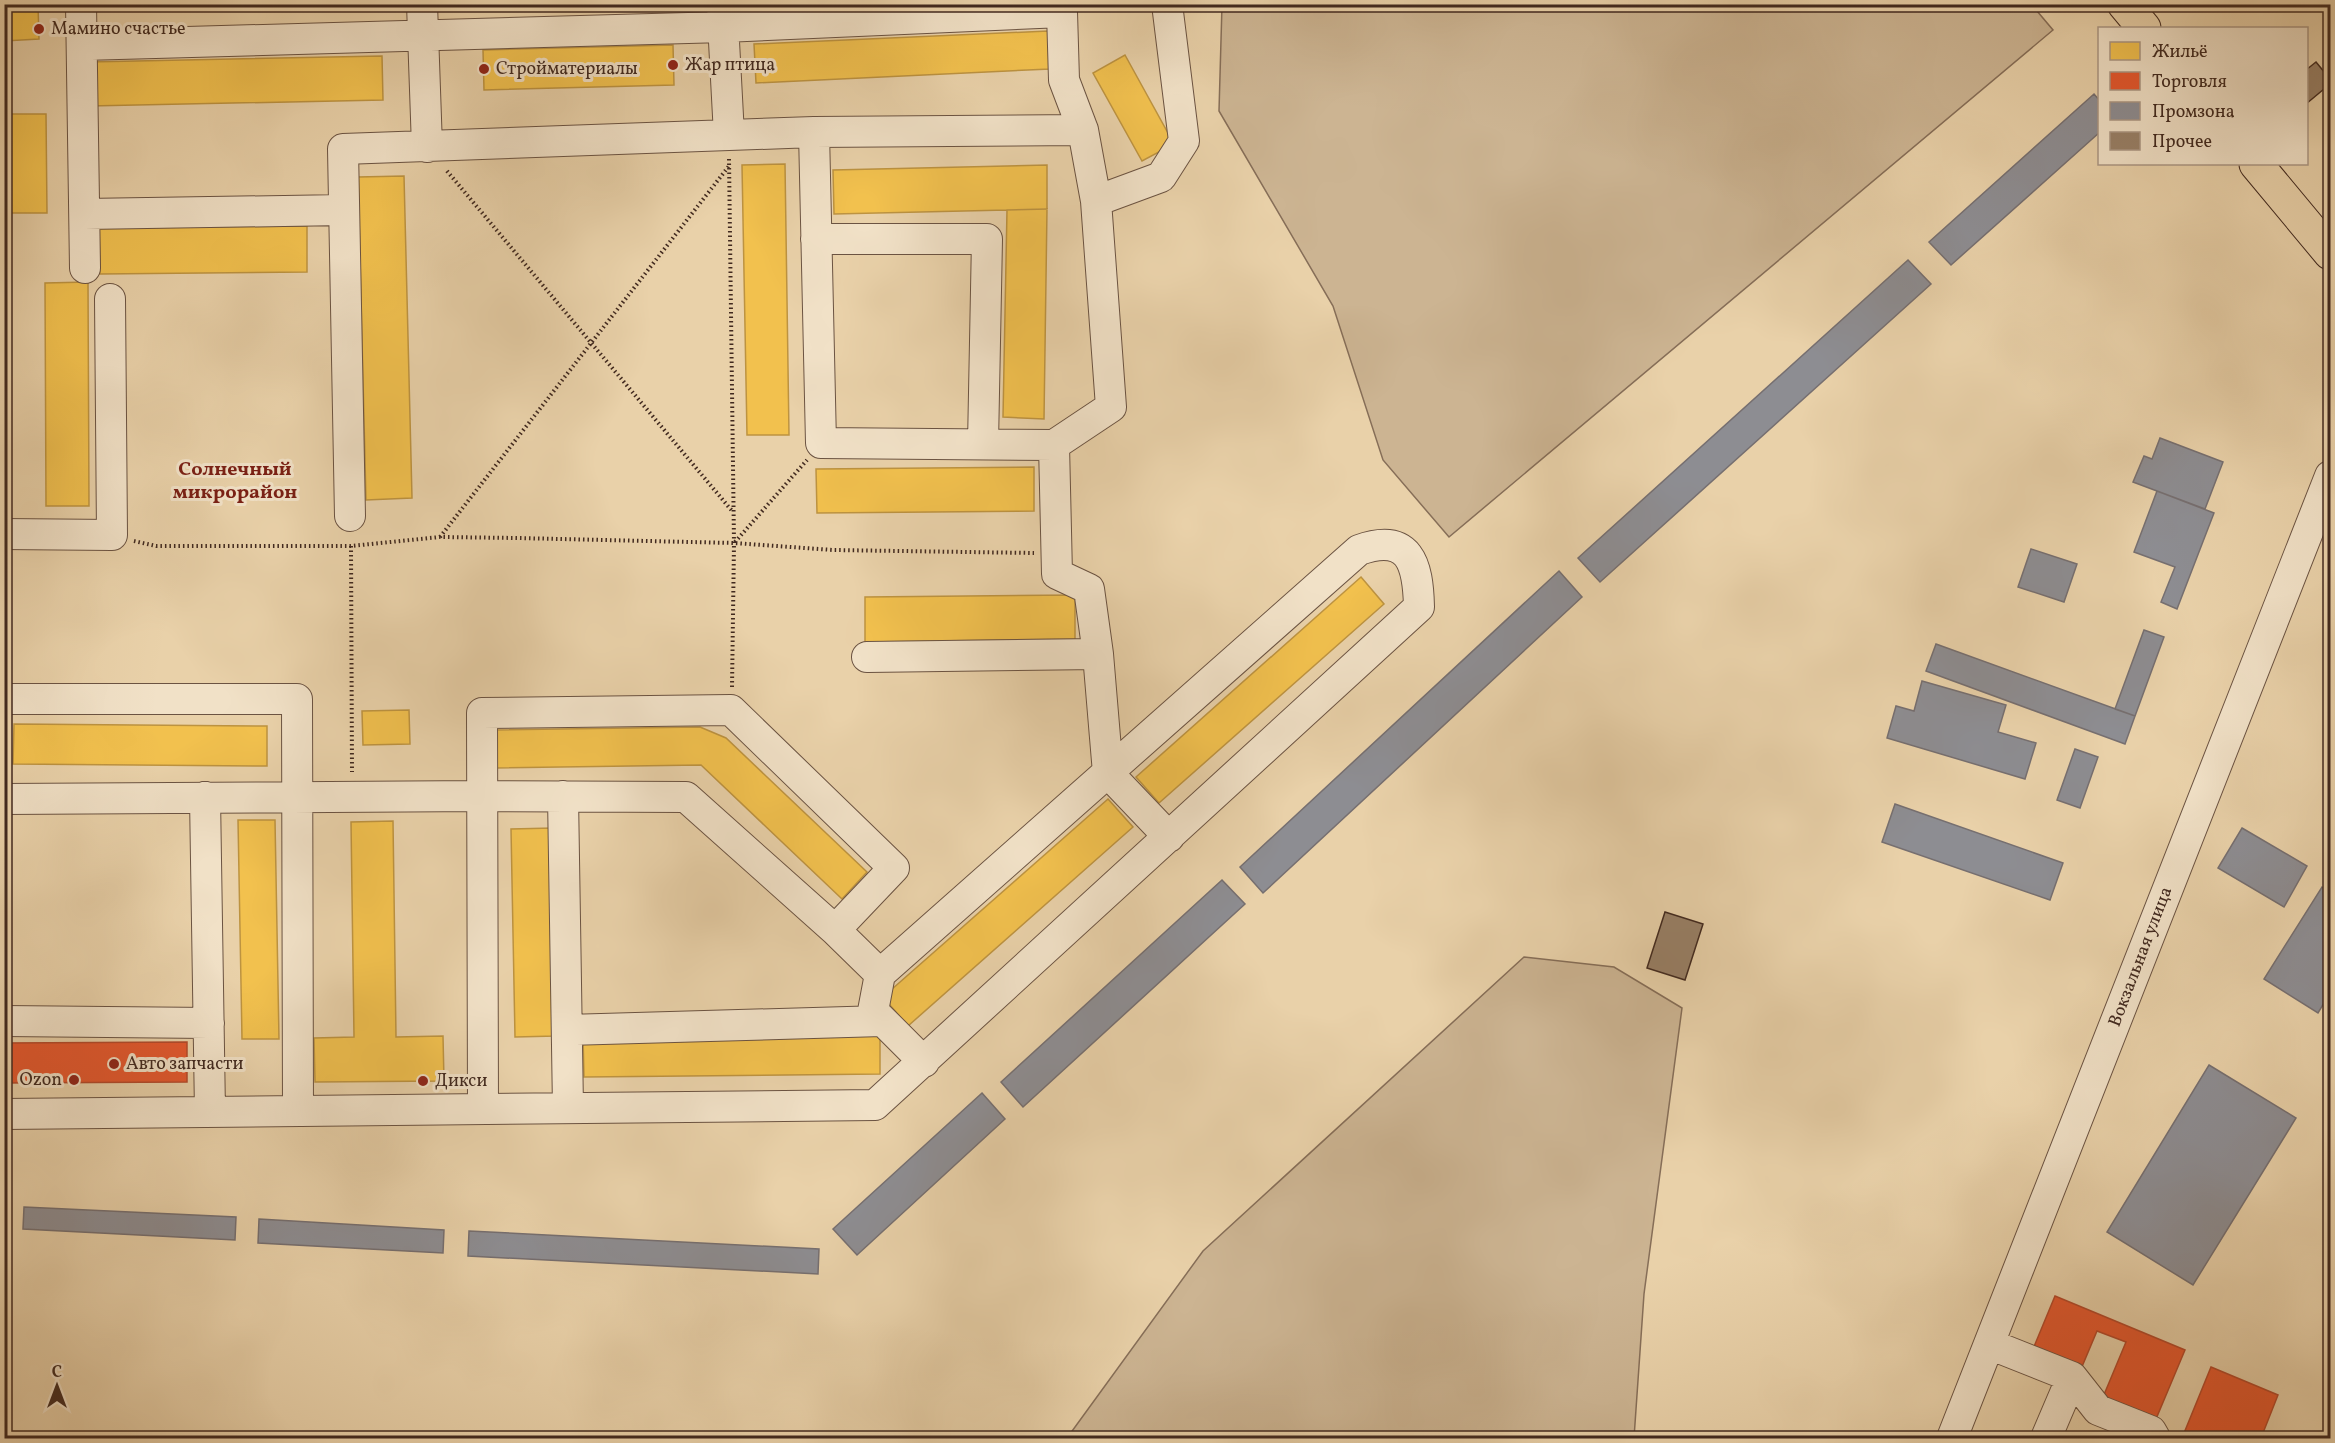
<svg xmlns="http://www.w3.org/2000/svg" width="2335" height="1443" font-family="Vollkorn,serif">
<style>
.green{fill:#ccb492;stroke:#866e58;stroke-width:1.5}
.homes{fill:#f2c14e;stroke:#bd9340;stroke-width:1.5}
.shops{fill:#e4572e;stroke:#b3492a;stroke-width:1.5}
.industry{fill:#8d8d92;stroke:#766f70;stroke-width:1.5}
.building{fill:#988067;stroke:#41291f;stroke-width:1.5}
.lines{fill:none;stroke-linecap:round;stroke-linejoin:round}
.minor-casing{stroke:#6b5342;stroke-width:32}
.major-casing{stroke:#41291f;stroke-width:35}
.path{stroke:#41291f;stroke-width:4;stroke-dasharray:1.5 3;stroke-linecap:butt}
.minor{stroke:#f1e1c7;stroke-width:30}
.major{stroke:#e9d1a9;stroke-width:33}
.poi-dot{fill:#8f2418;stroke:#f1e1c7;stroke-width:2}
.labels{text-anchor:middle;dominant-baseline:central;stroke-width:6;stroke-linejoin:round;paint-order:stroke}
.poi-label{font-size:18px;fill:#41291f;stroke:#f1e1c7;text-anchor:start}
.street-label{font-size:18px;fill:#41291f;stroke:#f1e1c7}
.neighbourhood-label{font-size:20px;font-weight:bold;fill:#7a1f14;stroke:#f1e1c7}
</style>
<rect width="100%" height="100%" fill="#e9d1a9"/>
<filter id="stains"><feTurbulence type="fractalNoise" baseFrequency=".00333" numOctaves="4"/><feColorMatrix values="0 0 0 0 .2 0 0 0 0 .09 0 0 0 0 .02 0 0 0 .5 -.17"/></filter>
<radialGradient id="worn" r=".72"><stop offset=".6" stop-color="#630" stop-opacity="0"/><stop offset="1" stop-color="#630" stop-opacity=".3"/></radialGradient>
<path class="green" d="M2032 5 2053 30 1449 537 1383 460 1333 306 1219 111 1222 5Z
M1524 957 1614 967 1682 1008 1644 1294 1634 1438H1067L1203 1251Z"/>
<path class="homes" d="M38 5 39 39 4 41V6Z
M1048 31 1050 69 756 83 754 44Z
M673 45 674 85 484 90 483 50Z
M1125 55 1174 144 1142 161 1093 73Z
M382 56 383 100 89 106 88 62Z
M4 114H46L47 213H4Z
M785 164 789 435H747L742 165Z
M1047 165V209L834 214 833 170Z
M404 176 412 498 366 500 358 177Z
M1047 209 1044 419 1003 417 1007 210Z
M307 226V272L100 274 99 228Z
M88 282 89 506H46L45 283Z
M1034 467V511L817 513 816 469Z
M1361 577 1384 604 1159 803 1136 777Z
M1075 595V639L865 642V597Z
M409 710 410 744 363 745 362 711Z
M14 724 267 726V766L13 764Z
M700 727 726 738 867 872 842 899 701 765 494 768V730Z
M1108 799 1133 827 908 1026 883 997Z
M238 820H275L279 1039H242Z
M393 821 396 1037 443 1036 444 1081 315 1082 314 1038 354 1037 351 822Z
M553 828 556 1036 515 1037 511 829Z
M880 1032V1074L584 1077 583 1035Z"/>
<path class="shops" d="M187 1042V1082L4 1083V1043Z
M2055 1296 2185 1350 2156 1419 2103 1397 2126 1342 2097 1331 2081 1369 2033 1349Z
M2211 1367 2278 1395 2261 1438H2182Z"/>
<path class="industry" d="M2094 94 2100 101V132L1951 265 1929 242Z
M1908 260 1931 284 1600 582 1578 558Z
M2160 438 2223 462 2205 509 2133 482 2144 456 2152 459Z
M2157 491 2214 513 2177 609 2161 602 2175 567 2134 552Z
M2031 549 2077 564 2064 602 2018 587Z
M1559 571 1582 597 1263 893 1240 867Z
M2144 630 2164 637 2135 716 2115 709Z
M1936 644 2135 716 2125 744 1926 671Z
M1922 681 2006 705 1998 732 2036 743 2025 779 1887 738 1896 706 1914 711Z
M2075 749 2098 757 2080 808 2057 800Z
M1895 804 2063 863 2050 900 1882 842Z
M2242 828 2307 866 2284 907 2218 868Z
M1222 880 1245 904 1023 1107 1001 1082Z
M2322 887 2330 893V993L2318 1013 2264 979Z
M2209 1065 2296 1118 2193 1285 2107 1232Z
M982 1093 1005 1119 857 1255 833 1229Z
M24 1207 236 1217 235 1240 23 1229Z
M259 1219 444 1230 443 1253 258 1243Z
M469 1231 819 1249 818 1274 468 1256Z"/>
<path class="building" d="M2316 62 2330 79V84L2306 104V70Z
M1665 912 1703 924 1685 980 1647 968Z"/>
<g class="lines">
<defs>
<path id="minor" d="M81 4 85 268
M422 4 427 147
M722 4 729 135
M82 45 724 27 1062 12V4
M814 132 1083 130
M1096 201 1161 177 1184 141 1167 4
M85 214 344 210
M816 239H987L983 444
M1054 445 1057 574 1089 589 1098 654 1108 773 1169 837
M350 516 343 149 814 132 821 443 1054 445 1111 407 1096 201 1083 130 1064 80 1062 12
M4 534 112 535 110 299
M867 657 1098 654
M4 699H297L298 1111
M563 796 568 1108
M205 797 210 1112
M4 799 482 796 686 797 835 930 880 974 873 1011 924 1062
M4 1021 209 1023
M567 1030 882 1021
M483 1108 482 713 731 710 894 868 835 930
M4 1114 875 1105 1419 607C1418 564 1410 532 1359 550L880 974
M1989 1344 2072 1377 2098 1410 2151 1431 2155 1438
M1952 1438 2330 476
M2046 1438 2072 1377"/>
<path id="major" d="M2124 4 2144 28
M2256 164 2330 253"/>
</defs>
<use href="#minor" class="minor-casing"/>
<use href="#major" class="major-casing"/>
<path class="path" d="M729 159 734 543 732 688
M447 171 733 512
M440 537 729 166
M134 541 156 546H351L440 537 517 538 734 543 833 550 1034 553
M735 542 807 460
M351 546 352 772"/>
<use href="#minor" class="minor"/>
<use href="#major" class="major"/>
</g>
<g class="poi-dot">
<circle cx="39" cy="29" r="6"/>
<circle cx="673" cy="65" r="6"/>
<circle cx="484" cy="69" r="6"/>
<circle cx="114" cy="1064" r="6"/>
<circle cx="74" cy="1080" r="6"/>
<circle cx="423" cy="1081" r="6"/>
</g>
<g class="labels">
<g class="poi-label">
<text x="51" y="29">Мамино счастье</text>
<text x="685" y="65">Жар птица</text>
<text x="496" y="69">Стройматериалы</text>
<text x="126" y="1064">Авто запчасти</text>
<text x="62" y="1080" text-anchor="end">Ozon</text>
<text x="435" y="1081">Дикси</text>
</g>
<g class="street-label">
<text transform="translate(2141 957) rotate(-69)">Вокзальная улица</text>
</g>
<g class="neighbourhood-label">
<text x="235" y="470">Солнечный<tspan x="235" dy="23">микрорайон</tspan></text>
</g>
</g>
<rect width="2335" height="1443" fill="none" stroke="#e9d1a9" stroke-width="24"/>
<rect x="6" y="6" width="2323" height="1431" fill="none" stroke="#41291f" stroke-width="3"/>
<rect x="12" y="12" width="2311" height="1419" fill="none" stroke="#41291f" stroke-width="1.5"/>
<rect x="2098" y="27" width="210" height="138" fill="#f1e1c7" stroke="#ab9784" stroke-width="1.5"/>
<rect x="2110" y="42" width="30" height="18" fill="#f2c14e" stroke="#ab9784" stroke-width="1.5"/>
<text x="2152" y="57" font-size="18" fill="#41291f">Жильё</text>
<rect x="2110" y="72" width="30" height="18" fill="#e4572e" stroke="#ab9784" stroke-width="1.5"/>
<text x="2152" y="87" font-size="18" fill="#41291f">Торговля</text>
<rect x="2110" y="102" width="30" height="18" fill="#8d8d92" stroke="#ab9784" stroke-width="1.5"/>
<text x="2152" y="117" font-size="18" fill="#41291f">Промзона</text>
<rect x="2110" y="132" width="30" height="18" fill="#988067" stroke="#ab9784" stroke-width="1.5"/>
<text x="2152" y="147" font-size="18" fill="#41291f">Прочее</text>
<g transform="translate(57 1386)" stroke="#f1e1c7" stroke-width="4.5" paint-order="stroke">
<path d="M0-4.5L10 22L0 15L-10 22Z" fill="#41291f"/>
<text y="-9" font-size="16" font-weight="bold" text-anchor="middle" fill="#41291f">С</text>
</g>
<rect width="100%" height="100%" filter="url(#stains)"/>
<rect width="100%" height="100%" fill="url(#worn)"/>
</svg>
